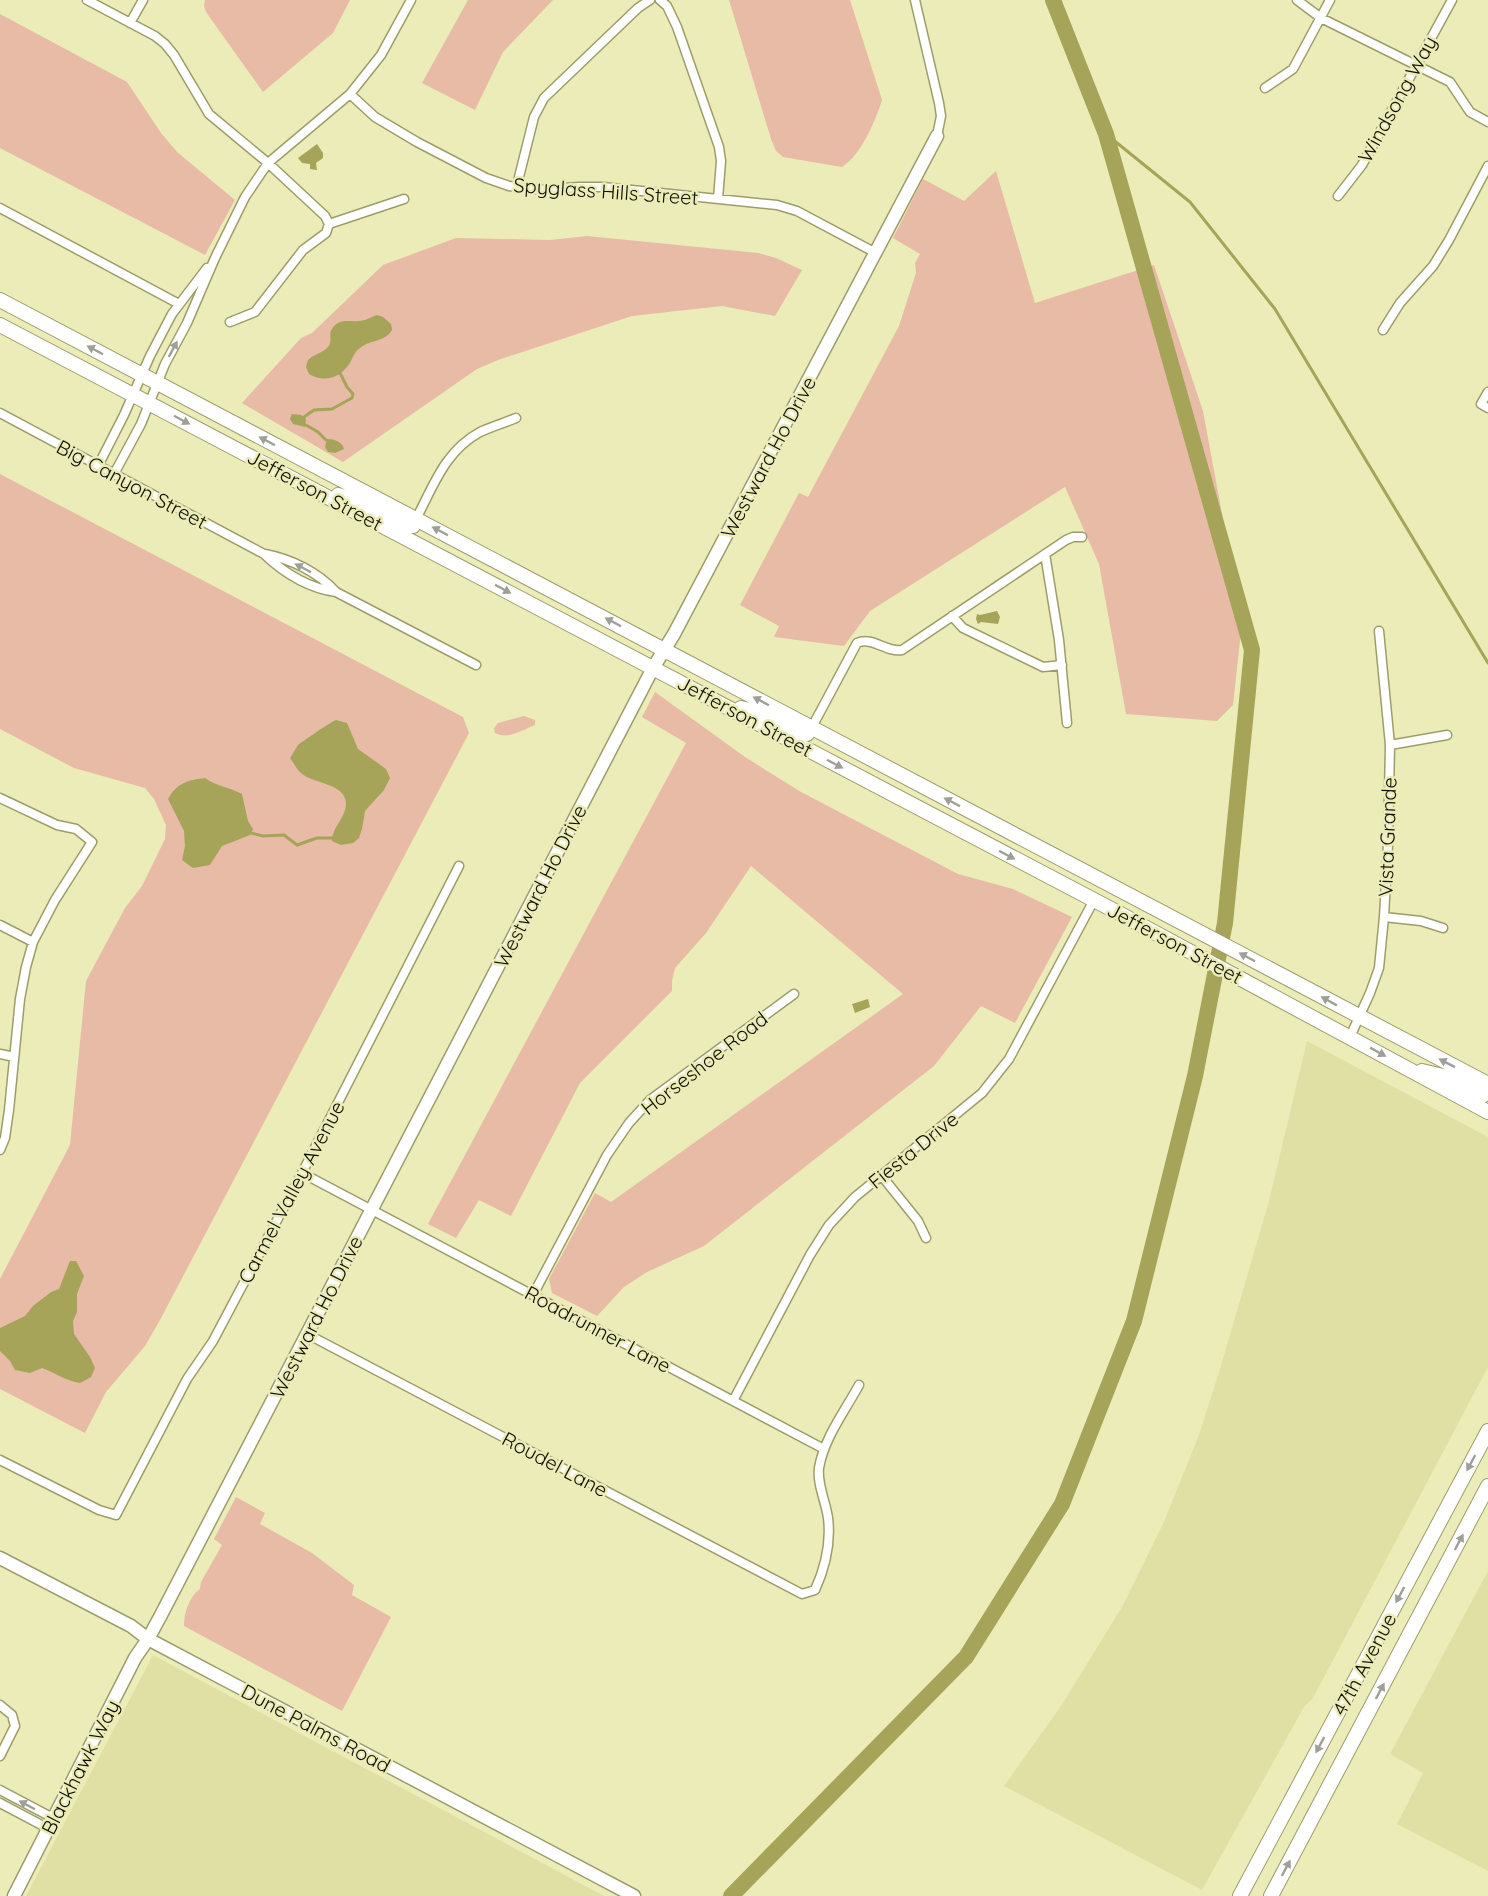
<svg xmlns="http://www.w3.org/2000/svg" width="1488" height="1896" font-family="Quicksand,sans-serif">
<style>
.built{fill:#e0e0a5}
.green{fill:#e7bba5}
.water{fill:#a5a459}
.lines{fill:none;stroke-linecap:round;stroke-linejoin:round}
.stream{stroke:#a5a459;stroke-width:3}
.river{stroke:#a5a459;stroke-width:16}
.street-casing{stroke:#9d9d6c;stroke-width:11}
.secondary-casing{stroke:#9d9d6c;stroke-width:15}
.primary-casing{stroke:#9d9d6c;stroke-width:16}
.street{stroke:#fff;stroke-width:8}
.secondary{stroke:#fff;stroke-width:12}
.primary{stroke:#fff;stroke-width:14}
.oneway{fill:#9f9f99}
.labels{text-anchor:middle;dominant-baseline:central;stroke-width:5;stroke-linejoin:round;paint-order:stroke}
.street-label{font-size:20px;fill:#0f0e00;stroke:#ebecb7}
</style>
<rect width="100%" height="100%" fill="#ebecb7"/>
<path class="built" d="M1307 1041 1488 1137V1367L1313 1698 1304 1707 1202 1890 1004 1786 1061 1706 1122 1607 1163 1524 1199 1435 1220 1369 1269 1201Z
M1488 1571V1871L1397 1824 1423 1773 1390 1754Z
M153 1655 604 1896H26Z"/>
<path class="green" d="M205 0H350L333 33 263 92 206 12 204 6Z
M468 0H553L503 52 475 110 422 83Z
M729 0H850L882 100C875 122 861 155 842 167L783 157 776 151 771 139Z
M0 14 127 82 161 133 177 152 235 200 205 255 0 148Z
M996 171 1035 303 1154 265 1203 411 1242 622 1233 705 1217 721 1126 714 1099 564 1065 487 870 611 844 646 774 637 779 626 740 605 799 493 808 497 899 326 916 273 915 263 920 254 893 238 923 179 964 201Z
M587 236 758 253 776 258 802 270 775 316 722 306 632 316 498 360 477 369 343 462 242 403 301 338 312 333 383 265 456 238 550 240Z
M0 474 463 717 469 733 160 1320 145 1346 106 1392 85 1433 0 1389V1279L70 1145 86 981 125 908 142 886 165 839 166 825 154 799 145 788 74 768 0 729Z
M655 692 745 757 801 792 958 874 1013 889 1072 917 1015 1023 981 1006 934 1066 704 1246 647 1272 624 1287 597 1316 552 1293 549 1279 595 1193 611 1202 903 994 751 866 706 933 675 968 672 981V991L580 1083 511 1216 479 1200 456 1238 428 1224 686 743 642 717Z
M524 716 535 720V725C522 730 508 740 495 733L494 728 498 723Z
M236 1497 265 1513 260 1524 312 1553 354 1585 352 1595 391 1617 342 1711 184 1626C184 1613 189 1597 200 1589L201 1582 222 1545 214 1539Z"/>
<path class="water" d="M317 144 323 153V158L316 163 317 170 310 169V164L302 163 298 158Z
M377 315 383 317 391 324 392 330C384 343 371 339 360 348 354 352 353 358 350 363 340 378 325 383 309 374L306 367 308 360C313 355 324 352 328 347 333 342 328 334 332 329 339 318 348 322 359 321 365 321 371 317 377 315Z
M292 414 301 415 306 419 305 427 293 424 290 419Z
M327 439C334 439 343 442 344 449L335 453 328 452 325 447Z
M997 611 1000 617 998 624 981 622 978 624 976 619 977 614 980 615Z
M336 720 347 723 358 749 386 769 390 778 384 790 365 811 362 829 359 838 353 843 341 845 332 841C332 827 346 818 346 803 345 783 313 784 301 773 297 770 294 763 290 758 293 754 295 749 298 745 302 742 332 721 336 720Z
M205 778C216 786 229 787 242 794L248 821 253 829 250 835 222 846 210 865 193 868 182 860 185 846 184 831 168 799C177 783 188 780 205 778Z
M868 999 870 1007 855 1013 852 1004Z
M70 1261H76L84 1276 77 1294V1312L73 1321 74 1334 90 1357 95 1368 91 1377 80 1383C66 1381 56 1373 42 1368L30 1373 15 1370 10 1361 0 1351V1328L25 1316 33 1306 51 1292 59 1289Z"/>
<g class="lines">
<path class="stream" d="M1106 134 1190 202 1275 309 1488 663
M304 417 314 410 332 409 352 398 353 394 347 387 340 373
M306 425 318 432 326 440
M251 833 263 836 284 835 297 845 317 838H332"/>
<path class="river" d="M731 1896 966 1657 1062 1504 1134 1321 1195 1076 1225 923 1252 650 1106 134 1053 0"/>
<defs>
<path id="street" d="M87 0 155 36 165 44 174 55 209 114 268 163 325 216 329 224 326 233 303 250 255 312 230 322
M660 0 667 6 677 27 719 147 721 161 718 199
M915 0 939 103 941 116 937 136
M1297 0 1321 18 1450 82 1470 112 1488 122
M130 23 143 0
M1265 88 1293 69 1330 0
M350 94 375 117 417 142 486 178 509 186 540 190 579 187H603L777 205 797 211 876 253
M518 187 519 177 534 117 544 98 638 8 650 0
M1338 196 1362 165 1452 0
M0 208 179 304
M329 224 404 199
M1383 330 1400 303 1433 266 1449 240 1488 166
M1488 392 1481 404 1488 408
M0 413 264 554C284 573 308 588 336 592
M98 466 124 415 150 356 172 314 207 268
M114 474 141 424 165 364 187 323 215 258 245 197 268 163 350 94 381 55 411 0
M416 519C434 485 445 451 480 432 491 427 504 423 516 418
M265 554C291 559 318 572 336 592L476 665
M1045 554 1059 640 1067 723
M952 616 963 628 1043 667 1062 665
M812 727 857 643C873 636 886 653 902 650L1066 540 1073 537H1082
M1390 745 1447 735
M0 798 57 825 76 829 92 842 55 900 33 942 26 967 20 999 9 1110 5 1138 0 1150
M1384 917 1421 921 1443 928
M0 925 33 942
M1350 1037 1370 993 1379 968 1384 917 1388 844 1390 745 1379 631
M0 1054 14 1057
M302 1173 824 1449
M881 1175 918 1221 926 1238
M533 1295 607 1155 629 1123 650 1100 794 994
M307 1334 802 1594 815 1590C825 1568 831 1542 828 1518 826 1502 817 1485 819 1468 824 1438 845 1411 859 1385
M733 1401 810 1255 829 1225 855 1197 982 1093 1009 1059 1094 900
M0 1460 99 1510 116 1515 187 1379 213 1341 302 1173 459 866
M0 1705 12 1715 15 1726 0 1756
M0 1790 55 1819
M0 1803 49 1829"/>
<path id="secondary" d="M0 1558 131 1626 148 1639 634 1896
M14 1896 135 1658 148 1639 161 1615 653 668 674 634 937 136"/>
<path id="primary" d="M0 300 1488 1084
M0 325 1113 910 1488 1112
M338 495 360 502 407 526H413L416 519
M741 708 759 712 802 735 807 734 812 727
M1422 1071 1443 1076 1482 1096 1488 1092
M1240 1896 1488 1431
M1271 1896 1488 1486"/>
</defs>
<use href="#street" class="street-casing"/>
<use href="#secondary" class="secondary-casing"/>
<use href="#primary" class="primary-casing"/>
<use href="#street" class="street"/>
<use href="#secondary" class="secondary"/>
<use href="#primary" class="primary"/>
</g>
<defs><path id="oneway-solid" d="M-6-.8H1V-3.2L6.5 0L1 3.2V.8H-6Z" transform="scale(1.5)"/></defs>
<g class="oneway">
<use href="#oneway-solid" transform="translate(173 349) rotate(-62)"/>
<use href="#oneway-solid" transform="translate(95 350) rotate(-152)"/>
<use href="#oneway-solid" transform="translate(182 420) rotate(28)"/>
<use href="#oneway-solid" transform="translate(267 441) rotate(-152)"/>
<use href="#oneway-solid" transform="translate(440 531) rotate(-152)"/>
<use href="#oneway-solid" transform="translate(303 568) rotate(-152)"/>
<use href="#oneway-solid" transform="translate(503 589) rotate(28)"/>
<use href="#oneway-solid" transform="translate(613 622) rotate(-152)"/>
<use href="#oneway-solid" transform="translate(761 701) rotate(-152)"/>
<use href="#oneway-solid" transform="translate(835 764) rotate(28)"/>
<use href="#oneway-solid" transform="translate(952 802) rotate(-152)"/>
<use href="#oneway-solid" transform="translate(1007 855) rotate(28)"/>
<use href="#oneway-solid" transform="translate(1247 957) rotate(-152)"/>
<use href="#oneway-solid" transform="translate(1329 1001) rotate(-151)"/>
<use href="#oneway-solid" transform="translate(1378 1052) rotate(29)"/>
<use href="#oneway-solid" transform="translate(1447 1063) rotate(-153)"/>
<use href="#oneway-solid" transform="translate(1471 1463) rotate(118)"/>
<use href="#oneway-solid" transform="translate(1459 1542) rotate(-62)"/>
<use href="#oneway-solid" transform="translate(1400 1595) rotate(118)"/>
<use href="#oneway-solid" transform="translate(1380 1691) rotate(-62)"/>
<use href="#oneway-solid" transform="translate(1320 1745) rotate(118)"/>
<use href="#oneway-solid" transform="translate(27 1805) rotate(-152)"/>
<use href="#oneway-solid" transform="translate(1286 1868) rotate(-62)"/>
</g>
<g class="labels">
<g class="street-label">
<text transform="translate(1397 99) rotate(-61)">Windsong Way</text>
<text transform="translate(606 191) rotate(4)">Spyglass Hills Street</text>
<text transform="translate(768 457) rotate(-62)">Westward Ho Drive</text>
<text transform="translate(132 484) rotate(28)">Big Canyon Street</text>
<text transform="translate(315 490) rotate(28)">Jefferson Street</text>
<text transform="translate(745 716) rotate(28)">Jefferson Street</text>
<text transform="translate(1387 837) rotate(-88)">Vista Grande</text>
<text transform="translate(540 886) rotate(-63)">Westward Ho Drive</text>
<text transform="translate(1175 943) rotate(28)">Jefferson Street</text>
<text transform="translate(704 1063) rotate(-38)">Horseshoe Road</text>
<text transform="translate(913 1150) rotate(-39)">Fiesta Drive</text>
<text transform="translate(291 1192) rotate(-62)">Carmel Valley Avenue</text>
<text transform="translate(316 1317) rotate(-63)">Westward Ho Drive</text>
<text transform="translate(598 1329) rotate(28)">Roadrunner Lane</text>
<text transform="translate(555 1464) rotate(28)">Roudel Lane</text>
<text transform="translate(1364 1664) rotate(-62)">47th Avenue</text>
<text transform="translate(316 1728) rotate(28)">Dune Palms Road</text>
<text transform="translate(80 1767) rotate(-63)">Blackhawk Way</text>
</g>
</g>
</svg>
